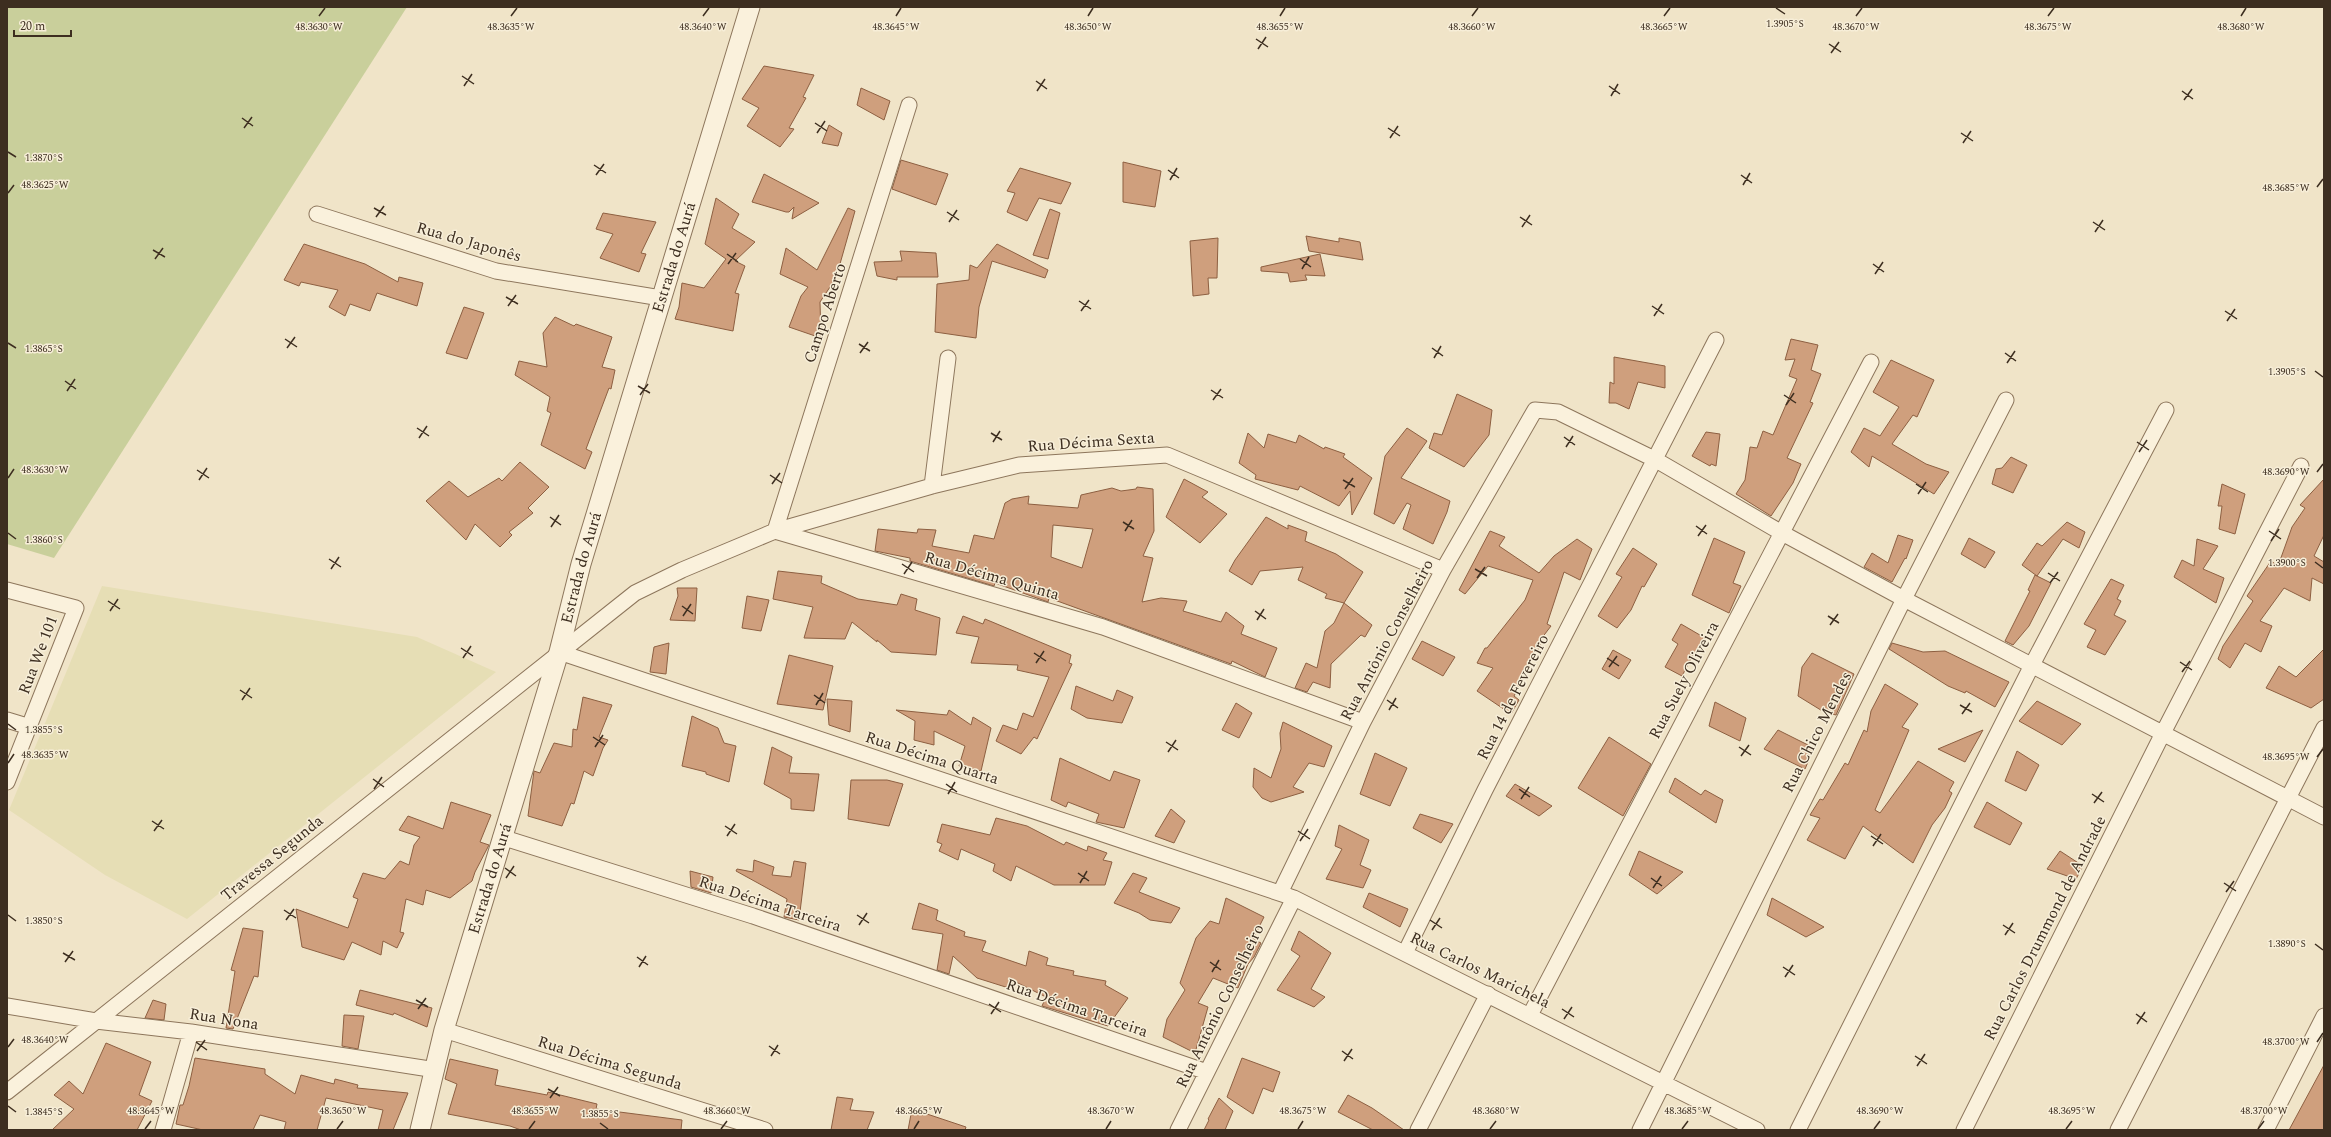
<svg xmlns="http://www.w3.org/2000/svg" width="2331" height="1137" font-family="Spectral,serif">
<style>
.farmland{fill:#e6deb5}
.green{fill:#c9cf9b}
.building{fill:#cf9f7d;stroke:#8d5f41;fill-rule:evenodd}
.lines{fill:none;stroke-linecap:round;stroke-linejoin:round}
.minor-casing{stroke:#8d765c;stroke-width:17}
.tertiary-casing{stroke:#8d765c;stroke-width:21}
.minor{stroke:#faf1dc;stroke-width:15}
.tertiary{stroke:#faf1dc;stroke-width:19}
.ticks{fill:none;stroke:#3d2e20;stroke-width:1.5}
.labels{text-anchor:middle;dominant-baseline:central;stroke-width:3;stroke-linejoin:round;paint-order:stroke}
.street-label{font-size:16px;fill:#3d2e20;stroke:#f7eed8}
.ticks-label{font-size:10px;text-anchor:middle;fill:#3d2e20;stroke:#f7eed8;stroke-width:3;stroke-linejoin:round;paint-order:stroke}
</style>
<rect width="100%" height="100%" fill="#f0e4c8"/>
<path class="farmland" d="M102 586 417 637 496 672 187 919 105 875 9 810Z"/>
<path class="green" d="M7 7H407L54 558 7 544Z"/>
<path class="building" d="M764 66 814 75 803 97 806 98 789 128 794 129 780 147 747 126 759 108 742 99Z
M861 88 890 101 884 120 857 105Z
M829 125 842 133 838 146 822 143Z
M901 160 948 174 936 205 892 189Z
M1123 162 1161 171 1155 207 1123 202Z
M1020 168 1071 183 1061 204 1039 198 1027 221 1007 212 1015 193 1007 191Z
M764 174 800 193 819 203 792 219 794 207 789 212H786L752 202Z
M716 198 739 214 732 228 755 242 735 261 745 266 735 293 739 294 733 331 675 319 679 307 682 283 704 288 726 259 705 244Z
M848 208 855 211 836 278 820 302 821 338 789 327 801 296 808 287 780 274 786 248 817 270Z
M1050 209 1060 213 1048 259 1033 255Z
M603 213 656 222 641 253 646 254 639 272 600 258 613 234 596 229Z
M1306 236 1339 242V238L1360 242 1363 260 1309 251Z
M1218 238 1217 278H1208L1209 294 1193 296 1190 241Z
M304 244 365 264 398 282 399 277 423 283 417 306 377 293 370 311 350 304 345 316 329 307 338 290 301 282 299 286 284 280Z
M997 244 1048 270 1045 278 992 261 979 307 976 338 935 332 937 284 969 280 970 265 977 268Z
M900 251 936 253 938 277H897V280L877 276 874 262 902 261Z
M1320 254 1325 276 1305 275 1307 280 1290 282 1288 273 1261 271V267Z
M464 307 484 313 467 359 446 353Z
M555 317 574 326 576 324 612 337 602 367 615 370 611 389 609 388 586 449 592 452 585 469 541 445 551 413 547 411 550 397 515 375 519 361 547 367 543 333Z
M1791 339 1818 345 1811 370 1821 374 1810 402 1813 403 1787 458 1801 464 1793 483 1771 516 1736 494 1745 480 1750 447 1757 448 1763 431 1773 435 1797 379 1789 376 1795 359 1785 360Z
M1614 357 1665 366V388L1638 382 1629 409 1616 403H1609L1610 382 1614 384Z
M1891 360 1934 380 1917 417 1913 415 1892 444 1926 464 1949 472 1934 494 1872 456 1869 467 1851 452 1864 428 1880 436 1899 407 1873 392Z
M1457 394 1492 410 1489 435 1464 467 1429 448 1434 433 1442 435Z
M1407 428 1427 441 1401 478 1450 501 1447 512 1433 544 1403 529 1411 505 1407 503 1394 524 1374 514 1385 456Z
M1706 432 1720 434 1716 466 1711 464 1710 466 1692 456Z
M1248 433 1264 448 1268 434 1296 443 1299 435 1324 449 1325 447 1345 454 1343 457 1372 478 1352 515 1350 491 1339 506 1300 486 1298 490 1255 479 1256 475 1239 463Z
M2011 457 2027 465 2013 493 1992 484 1996 469 2002 468Z
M520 462 549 487 528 508 533 513 509 532 512 535 500 547 475 524 466 540 426 501 449 481 468 497 499 478 502 481Z
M1184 479 1208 492 1202 497 1227 514 1200 543 1166 517Z
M2324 479V535L2314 556 2324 562V584L2312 578 2310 601 2284 588 2260 621 2272 626 2261 652 2245 643 2230 668 2218 659 2223 646 2253 601 2247 596 2271 561 2278 566 2292 527 2305 508 2300 505Z
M2222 484 2245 494 2235 534 2219 529 2222 506H2218Z
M1137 487 1153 489 1154 531 1143 556 1153 558 1142 602 1161 598 1187 601 1183 611 1221 622 1226 612 1244 626 1241 634 1277 648 1265 677 1232 661 1231 664 1049 598 1048 602 995 583 994 586 910 561V558L875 551 878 529 917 533 918 529 936 530 932 546 969 553 974 535 994 539 1005 503 1012 499 1029 496 1028 504 1078 508 1081 495 1112 488 1121 491 1136 489ZM1053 525 1093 529 1082 568 1051 557Z
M1266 517 1288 529V525L1307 532 1305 541 1336 554 1363 572 1344 603 1325 598 1327 594 1298 580 1303 567 1260 571 1252 585 1229 571 1235 560Z
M2067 522 2085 532 2079 548 2063 539 2037 576 2022 565 2037 543 2042 546Z
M1490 531 1505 537 1499 546 1539 573 1554 556 1577 539 1592 549 1580 580 1564 572 1547 624 1551 626 1538 643 1541 645 1525 670 1527 671 1514 696 1519 700 1511 714 1477 691 1493 668 1477 663 1485 648H1487L1525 600 1533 580 1488 566 1465 594 1459 590Z
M1898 535 1913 540 1906 559 1905 558 1892 582 1864 567 1872 553 1888 563Z
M1714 538 1745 552 1733 583 1741 586 1729 613 1692 595Z
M1969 538 1995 552 1985 568 1961 554Z
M2197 539 2218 546 2203 569 2224 578 2216 603 2174 577 2182 560 2194 566Z
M1633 548 1657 564 1644 587 1642 586 1631 610 1617 628 1598 616 1622 577 1616 574Z
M778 571 822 576 821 583 858 599 897 605 901 594 917 599 915 610 940 618 936 655 891 652 877 640V642L852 622 845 639 804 638 813 607 773 599Z
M2035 575 2051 583 2029 626 2013 645 2005 641 2030 591 2028 590Z
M2111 579 2124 585 2117 599 2121 601 2114 615 2126 621 2105 655 2087 647 2096 630 2084 624Z
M677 588H697L695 621 670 620 678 596Z
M747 596 769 600 761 631 742 628Z
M1344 603 1372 625 1365 637 1361 635 1331 664 1330 688 1313 682 1307 692 1295 688 1306 663 1317 668 1325 631 1334 623Z
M963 616 983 624 985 619 1071 655 1069 663 1072 664 1037 739 1034 737 1021 754 996 741 1003 725 1017 730 1023 713 1033 717 1049 677 1017 670 1018 665 971 663 979 637 956 633Z
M1681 624 1705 638 1695 654 1694 653 1682 676 1665 667 1678 644 1672 640Z
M1422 641 1455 657 1443 676 1412 659Z
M669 643 666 674 650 672 654 647Z
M1892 643 1923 652 1945 651 2009 682 1995 707 1966 691 1965 693 1948 686 1889 649Z
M2324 649V699L2311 708 2266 688 2279 666 2296 677Z
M1613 650 1631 660 1619 679 1602 669Z
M1812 653 1854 674 1836 715 1824 712 1798 696 1802 667Z
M789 655 833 666 823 710 777 704Z
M1885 684 1918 704 1902 727 1909 730 1875 810 1880 813 1918 761 1954 782 1949 791 1952 793 1945 808 1932 825 1913 863 1863 826 1845 859 1807 840 1820 818 1810 815 1820 799 1823 800 1845 763 1848 765 1864 730 1867 732 1871 711Z
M1076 686 1113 701 1117 690 1133 697 1122 723 1087 718 1071 709Z
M583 697 612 705 599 737 608 740 603 748 593 776 584 771 574 804 571 803 562 826 528 816 534 771 540 773 554 743 572 747 573 729 577 730Z
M827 699 852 701 850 732 829 725Z
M2037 701 2081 724 2062 745 2019 721Z
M1715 702 1746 718 1740 741 1709 726Z
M1236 703 1252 713 1239 738 1222 730Z
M896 710 947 715 949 710 971 725 973 717 991 728 981 771 959 766 965 746 934 731V745L914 740 915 721Z
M692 716 718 728 724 743 736 746 729 782 706 774V772L682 766Z
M1283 722 1332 746 1324 767 1309 763 1293 787 1304 792 1271 802 1262 798 1253 787 1254 768 1271 778 1281 749 1280 733Z
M1778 730 1814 748 1805 769 1764 749Z
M1983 730 1965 762 1938 749Z
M1609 737 1651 764 1623 816 1578 788Z
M772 747 792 757 789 773 819 774 814 811 791 809V799L764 784Z
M2017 751 2039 765 2026 791 2005 781Z
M1375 753 1407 768 1390 806 1360 794Z
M1060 758 1110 781 1114 771 1140 780 1124 828 1096 822 1099 814 1068 802 1066 807 1051 800Z
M1675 778 1701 795 1705 790 1723 800 1716 823 1669 792Z
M851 780H887L903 784 889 826 848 819Z
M1515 784 1552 806 1539 816 1506 796Z
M451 802 491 815 480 842 489 845 475 872 472 881 450 898 426 890 423 905 406 899 400 932 404 933 397 948 383 941 381 955 352 942 344 960 302 947 296 909 348 928 358 899 353 897 363 873 385 879 400 861 409 865 414 845 420 837 399 830 408 816 443 829Z
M1987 802 2022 823 2010 845 1974 827Z
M1171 809 1185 821 1174 843 1155 836Z
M1420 814 1453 824 1441 843 1413 828Z
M996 818 1027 826 1064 845 1066 842 1087 851 1088 846 1107 853 1103 860 1112 862 1105 885H1054L1016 866 1011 881 993 871 995 864 961 849 958 860 939 851 942 844 937 842 942 824 990 835Z
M1339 825 1369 840 1360 865 1371 870 1363 888 1326 879 1342 849 1335 846Z
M1639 851 1683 872 1657 894 1629 875Z
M2060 851 2083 866 2076 879 2047 869Z
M754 860 774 867 772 875 791 877 794 861 806 863 799 920 784 917 787 899 736 871 737 869 753 872Z
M690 871 713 877 711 893 691 887Z
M1133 873 1147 878 1139 892 1180 908 1171 923 1150 920 1139 913 1114 903Z
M1369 893 1408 909 1400 927 1363 907Z
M1226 898 1264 917 1253 939 1261 943 1254 957 1248 964 1238 988 1213 978 1198 1003 1208 1007 1195 1053 1163 1037 1167 1019 1185 990 1180 983 1196 938 1210 921 1219 924Z
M1772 898 1824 927 1806 937 1767 915Z
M919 903 938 910 936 920 965 932 964 936 986 941 982 951 1026 966 1029 951 1048 958 1046 965 1074 971 1073 975 1106 981 1105 985 1128 998 1108 1026 1042 1006 1046 997 1014 981 1012 989 977 978 953 956 949 974 937 970 943 934 912 929Z
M243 928 263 931 258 977 254 976 233 1029 226 1028 235 971 231 970Z
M1299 931 1331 953 1311 989 1325 997 1314 1007 1277 990 1300 956 1291 950Z
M360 990 432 1008 427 1027 394 1013 393 1015 356 1005Z
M153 1000 166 1004 164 1020 145 1018Z
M344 1015 364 1016 358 1049 342 1046Z
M106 1043 151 1062 139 1095 152 1101 137 1130H52L74 1109 54 1095 69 1081 83 1094Z
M195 1058 265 1069V1074L295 1094 301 1075 334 1084 335 1079 358 1085 357 1088 408 1093 393 1130H378L383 1110 326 1098 317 1130H284L286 1122 260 1115 253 1130H203L176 1124 180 1105H183L189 1086Z
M1242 1058 1280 1072 1273 1092 1263 1088 1253 1114 1227 1097Z
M450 1059 498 1070 495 1085 547 1095 548 1092 597 1104 596 1109 682 1120 681 1130H521L510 1126 448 1114 457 1084 445 1079Z
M2324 1065V1130H2289Z
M1348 1095 1372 1108 1404 1130H1373L1338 1112Z
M837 1097 853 1099 850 1110 874 1112 867 1130H831Z
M1219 1098 1233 1111 1225 1130H1204L1209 1120 1208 1119Z
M912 1109 966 1127 965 1130H908Z"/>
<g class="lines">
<defs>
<path id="minor" d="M317 214 496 271 661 298
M932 486 948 358
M775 531 1103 627 1363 722
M775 531 909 105
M7 590 76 608 7 782
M559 652 1294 898 1757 1130
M7 720 30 727
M501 837 753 916 1207 1072
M1280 893 1363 722 1443 570 1535 410 1558 412 1656 460 1782 533 1904 599 2324 817
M1405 953 1485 790 1716 340
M7 1006 96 1021 191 1032 436 1070
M1530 1015 1871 362
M444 1030 765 1130
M7 1092 635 593 682 570 775 531 932 486 1019 465 1167 455 1443 570
M163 1130 191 1032
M1178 1130 1294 898
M1418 1130 1488 994
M1640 1130 1904 599 2006 400
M1798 1130 2032 665 2166 410
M1964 1130 2163 733 2301 466
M2118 1130 2324 728
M2266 1130 2324 1016"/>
<g id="tertiary">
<path id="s1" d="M420 1130 444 1030 559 652 581 564 750 7"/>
</g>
</defs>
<use href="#minor" class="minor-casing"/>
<use href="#tertiary" class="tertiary-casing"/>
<use href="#minor" class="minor"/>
<use href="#tertiary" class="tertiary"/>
</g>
<path class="ticks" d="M1776 8 1785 14M319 16 325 8M511 16 517 8M703 16 709 8M896 16 901 8M1088 16 1093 8M1280 16 1285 8M1472 16 1478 8M1664 16 1670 8M1856 16 1862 8M2048 16 2054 8M2241 16 2246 8M1256 39 1268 47M1829 44 1841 52M1258 49 1266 37M1831 53 1839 42M462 76 474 84M1036 81 1047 89M464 86 472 74M1609 86 1620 94M1037 91 1045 79M2182 91 2193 99M1611 96 1618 84M2184 100 2192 89M242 118 253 126M815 123 827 131M244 128 252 117M1388 128 1400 136M817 133 825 121M1961 133 1973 141M1390 138 1398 126M1963 143 1971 131M8 152 16 157M594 165 606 173M1168 170 1179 178M596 175 604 164M1741 175 1752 183M1170 180 1177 168M1743 185 1750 173M2317 187 2323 179M8 193 14 185M374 208 386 215M947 212 959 220M376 217 384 206M1520 217 1532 225M949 222 957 210M2093 222 2105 230M1522 227 1530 215M2095 232 2103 220M153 250 165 257M727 254 738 262M155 259 163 248M1300 259 1311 267M728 264 736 253M1873 264 1884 272M1302 269 1309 257M1875 274 1883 262M506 297 518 304M1079 301 1091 309M508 306 516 295M1652 306 1664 314M1081 311 1089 300M2225 311 2237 319M1654 316 1662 304M2227 321 2235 309M285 339 297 347M8 343 16 348M859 344 870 351M287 348 295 337M1432 348 1443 356M860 353 868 342M2005 353 2016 361M1434 358 1441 346M2007 363 2015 351M2315 371 2323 377M65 381 76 389M638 386 650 393M1211 390 1223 398M67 391 75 379M640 395 648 384M1784 395 1796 403M1213 400 1221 389M1786 405 1794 393M417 428 429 436M991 433 1002 440M1564 437 1575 445M419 438 427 426M993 442 1000 431M2137 442 2149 450M1566 447 1573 436M2139 452 2147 440M197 470 209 478M2317 472 2323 464M770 475 782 483M8 478 14 469M199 480 207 468M1343 480 1355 487M772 484 780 473M1916 484 1928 492M1345 489 1353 478M1918 494 1926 482M550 517 561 525M1123 522 1134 529M1696 526 1707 534M551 527 559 515M1125 531 1132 520M2269 531 2281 539M8 533 16 539M1698 536 1706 525M2271 541 2279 529M329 559 341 567M2315 562 2323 568M902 564 914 572M331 569 339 557M1475 569 1487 576M2048 573 2060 581M904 574 912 562M1477 578 1485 567M2050 583 2058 572M108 601 120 609M682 606 693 614M110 611 118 599M1255 611 1266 619M683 616 691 604M1828 616 1839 623M1257 620 1264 609M1830 625 1838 614M461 648 473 656M1034 653 1046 661M463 658 471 646M1607 658 1619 666M2180 662 2192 670M1036 663 1044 651M1609 667 1617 656M2182 672 2190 661M240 690 252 698M814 695 825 703M242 700 250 688M1387 700 1398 708M816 705 823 693M1960 705 1972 712M1389 710 1396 698M1962 714 1970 703M8 724 16 730M593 737 605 745M1166 742 1178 750M595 747 603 735M1739 747 1751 755M1168 752 1176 740M1741 756 1749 745M2317 757 2323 749M8 763 14 754M373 779 384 787M946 784 957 792M374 789 382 777M1519 789 1530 797M948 794 955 782M2092 794 2104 802M1521 799 1529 787M2094 803 2102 792M152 821 164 829M725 826 737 834M154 831 162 820M1298 831 1310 839M727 836 735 824M1871 836 1883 844M1300 841 1308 829M1873 846 1881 834M505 868 516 876M1078 873 1089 881M506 878 514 866M1651 878 1662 886M1080 883 1087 871M2224 883 2236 891M1653 888 1661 876M2226 892 2234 881M284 910 296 918M8 915 16 921M857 915 869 923M286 920 294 909M1430 920 1442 928M859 925 867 913M2003 925 2015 933M1432 930 1440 918M2005 935 2013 923M2315 944 2323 950M63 953 75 960M637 957 648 965M65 962 73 951M1210 962 1221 970M639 967 646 956M1783 967 1795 975M1212 972 1219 960M1785 977 1793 965M416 1000 428 1007M989 1004 1001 1012M418 1009 426 998M1562 1009 1574 1017M991 1014 999 1002M2136 1014 2147 1022M1564 1019 1572 1007M2137 1024 2145 1012M196 1042 207 1050M2317 1042 2323 1033M769 1046 780 1054M8 1047 14 1039M197 1051 205 1040M1342 1051 1353 1059M771 1056 778 1045M1915 1056 1927 1064M1344 1061 1352 1049M1917 1066 1925 1054M548 1089 560 1096M550 1098 558 1087M8 1106 16 1112M600 1123 608 1129M145 1129 151 1121M337 1129 343 1121M529 1129 535 1121M721 1129 727 1121M914 1129 919 1121M1106 1129 1111 1121M1298 1129 1303 1121M1490 1129 1496 1121M1682 1129 1688 1121M1874 1129 1880 1121M2066 1129 2072 1121M2258 1129 2264 1121"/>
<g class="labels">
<g class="street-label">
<text transform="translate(469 242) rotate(16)">Rua do Japonês</text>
<text stroke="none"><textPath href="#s1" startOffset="909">Estrada do Aurá</textPath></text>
<text transform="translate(825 313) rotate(-72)">Campo Aberto</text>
<text transform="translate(1091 442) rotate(-4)">Rua Décima Sexta</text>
<text stroke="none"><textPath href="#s1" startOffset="585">Estrada do Aurá</textPath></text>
<text transform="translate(992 576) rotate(16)">Rua Décima Quinta</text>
<text transform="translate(1387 640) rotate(-62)">Rua Antônio Conselheiro</text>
<text transform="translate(38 655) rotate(-69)">Rua We 101</text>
<text transform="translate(1684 680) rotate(-62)">Rua Suely Oliveira</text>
<text transform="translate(1513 697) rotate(-63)">Rua 14 de Fevereiro</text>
<text transform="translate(1817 732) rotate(-63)">Rua Chico Mendes</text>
<text transform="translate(932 758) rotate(18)">Rua Décima Quarta</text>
<text transform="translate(272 858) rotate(-39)">Travessa Segunda</text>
<text stroke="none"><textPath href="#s1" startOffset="261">Estrada do Aurá</textPath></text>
<text transform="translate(770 904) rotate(18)">Rua Décima Tarceira</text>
<text transform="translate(2045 928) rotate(-63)">Rua Carlos Drummond de Andrade</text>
<text transform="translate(1480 970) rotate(26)">Rua Carlos Marichela</text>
<text transform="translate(1220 1006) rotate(-64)">Rua Antônio Conselheiro</text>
<text transform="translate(1077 1008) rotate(19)">Rua Décima Tarceira</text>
<text transform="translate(224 1019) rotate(9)">Rua Nona</text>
<text transform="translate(610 1063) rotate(17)">Rua Décima Segunda</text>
</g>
</g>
<g class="ticks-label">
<text x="1785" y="27">1.3905°S</text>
<text x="319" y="30">48.3630°W</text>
<text x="511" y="30">48.3635°W</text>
<text x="703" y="30">48.3640°W</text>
<text x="896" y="30">48.3645°W</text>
<text x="1088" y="30">48.3650°W</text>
<text x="1280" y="30">48.3655°W</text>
<text x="1472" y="30">48.3660°W</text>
<text x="1664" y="30">48.3665°W</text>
<text x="1856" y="30">48.3670°W</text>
<text x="2048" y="30">48.3675°W</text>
<text x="2241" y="30">48.3680°W</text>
<text x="44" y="161">1.3870°S</text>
<text x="45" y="188">48.3625°W</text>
<text x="2286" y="191">48.3685°W</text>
<text x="44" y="352">1.3865°S</text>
<text x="2287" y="375">1.3905°S</text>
<text x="45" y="473">48.3630°W</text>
<text x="2286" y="475">48.3690°W</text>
<text x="44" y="543">1.3860°S</text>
<text x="2287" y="566">1.3900°S</text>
<text x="44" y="733">1.3855°S</text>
<text x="45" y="758">48.3635°W</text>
<text x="2286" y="760">48.3695°W</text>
<text x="44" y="924">1.3850°S</text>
<text x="2287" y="947">1.3890°S</text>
<text x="45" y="1043">48.3640°W</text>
<text x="2286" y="1045">48.3700°W</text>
<text x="151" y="1114">48.3645°W</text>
<text x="343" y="1114">48.3650°W</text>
<text x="535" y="1114">48.3655°W</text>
<text x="727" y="1114">48.3660°W</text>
<text x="919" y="1114">48.3665°W</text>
<text x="1111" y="1114">48.3670°W</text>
<text x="1303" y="1114">48.3675°W</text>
<text x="1496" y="1114">48.3680°W</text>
<text x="1688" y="1114">48.3685°W</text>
<text x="1880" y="1114">48.3690°W</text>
<text x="2072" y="1114">48.3695°W</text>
<text x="2264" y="1114">48.3700°W</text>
<text x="44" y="1115">1.3845°S</text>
<text x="600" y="1117">1.3855°S</text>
</g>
<rect width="2331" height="1137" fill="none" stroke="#3d2e20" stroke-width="16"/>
<path d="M14 30v6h57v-6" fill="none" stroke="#3d2e20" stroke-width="2"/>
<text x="20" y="30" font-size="12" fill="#3d2e20" stroke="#f7eed8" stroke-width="3" paint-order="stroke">20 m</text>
</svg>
